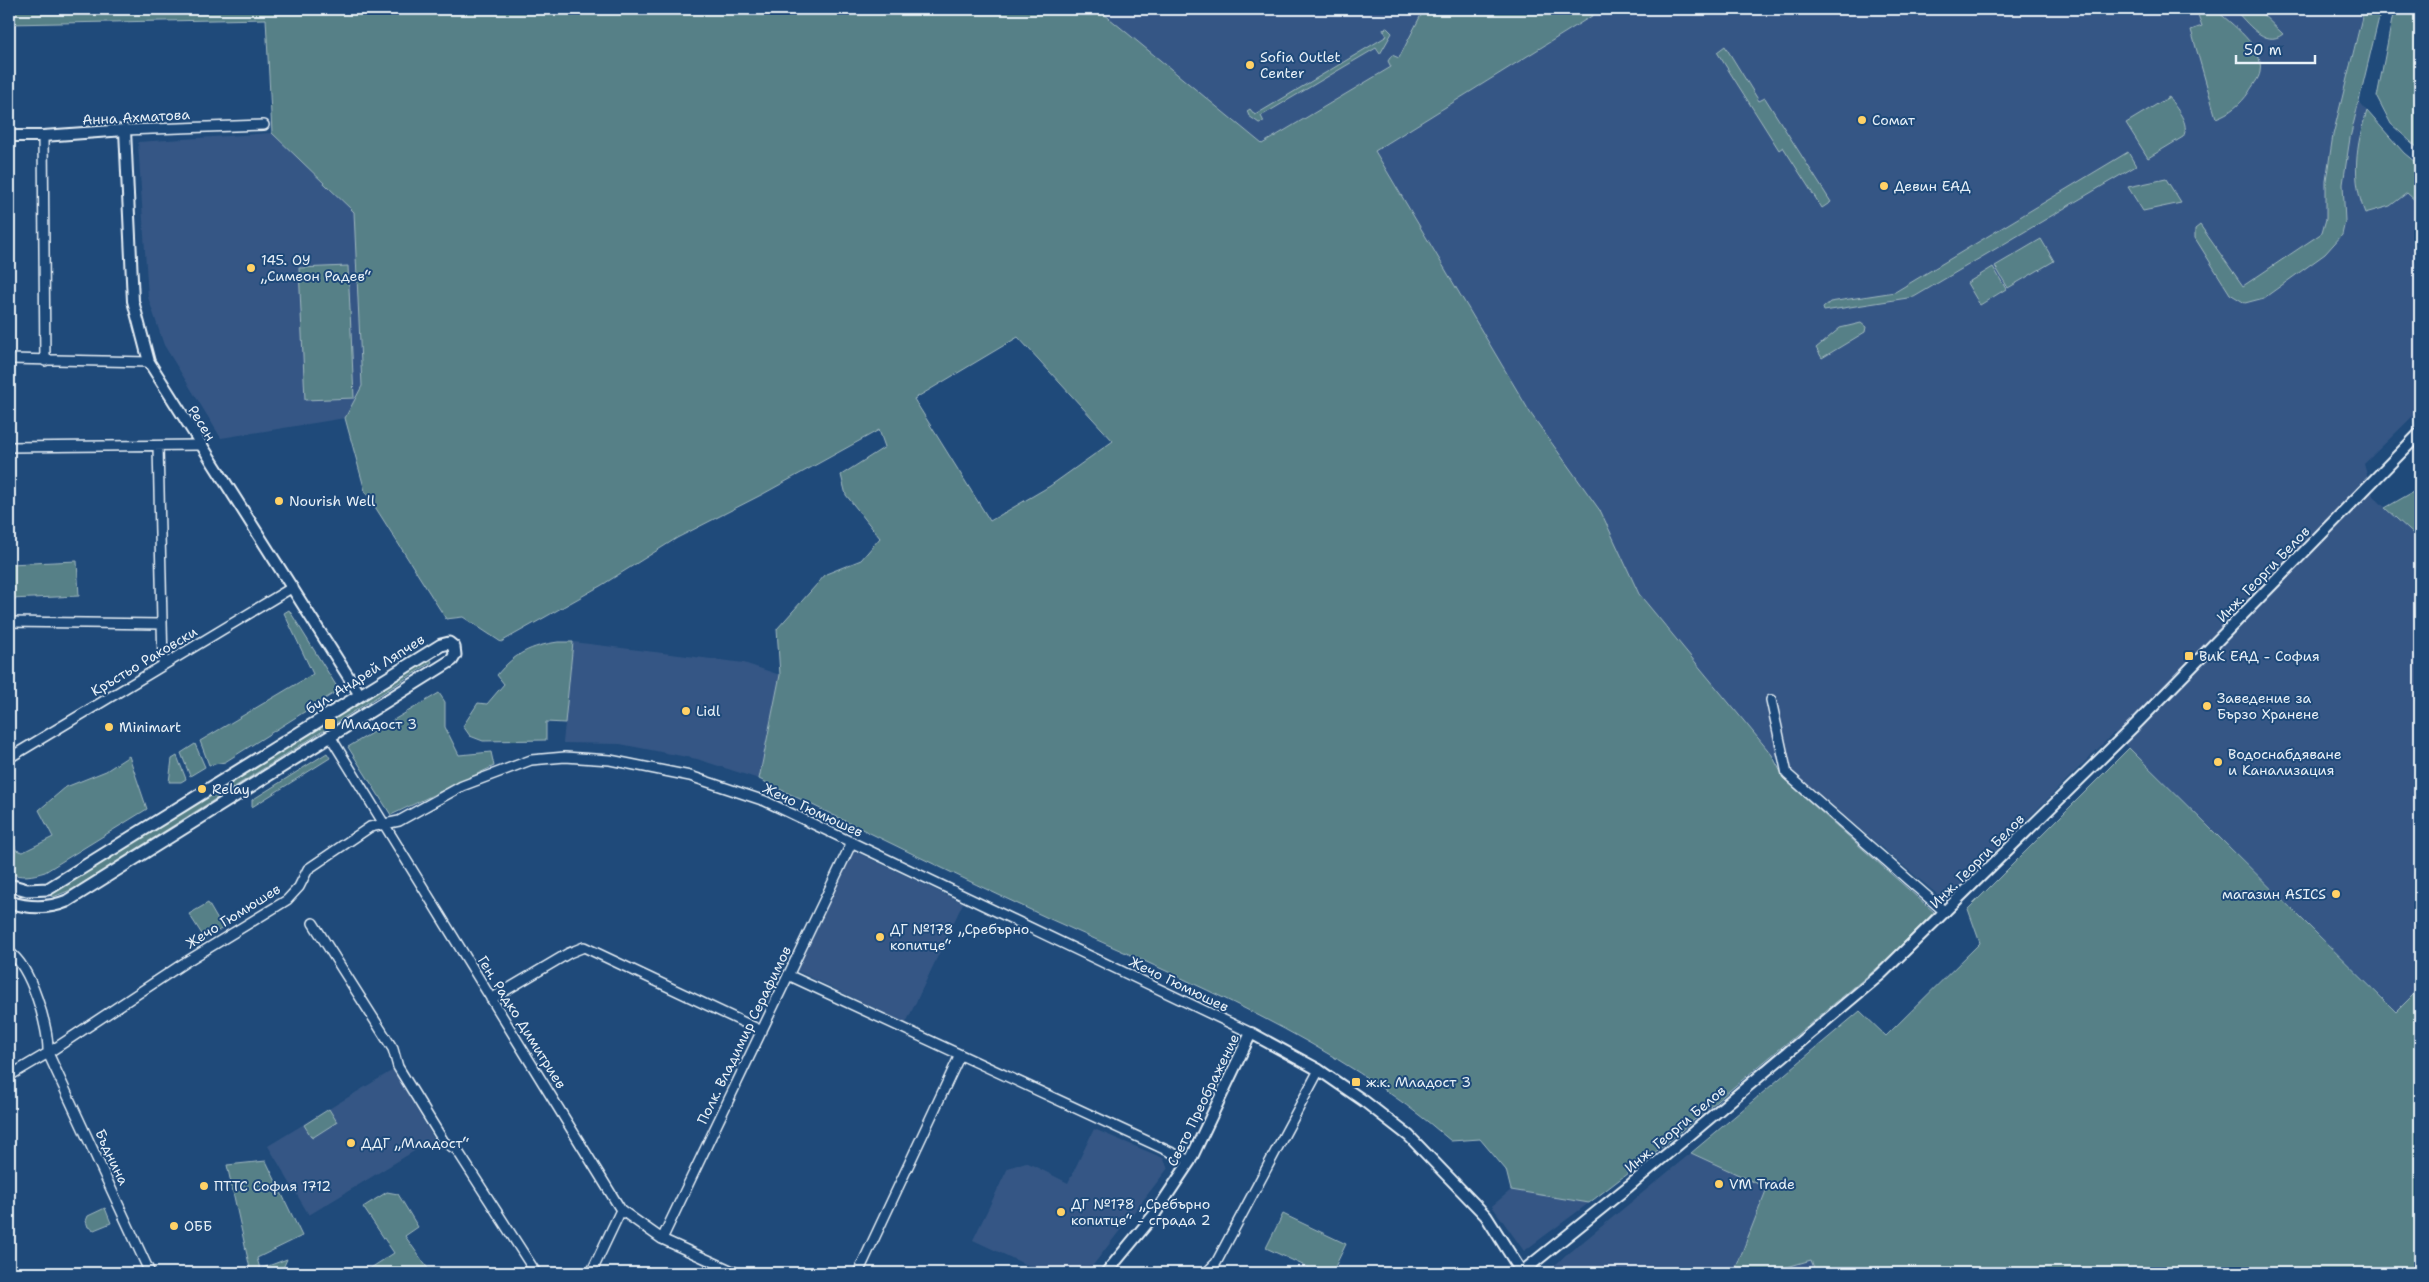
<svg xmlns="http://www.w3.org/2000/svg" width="2429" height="1282" font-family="'Shantell Sans',sans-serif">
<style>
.built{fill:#355785}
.green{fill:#578087;stroke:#a0b8c0;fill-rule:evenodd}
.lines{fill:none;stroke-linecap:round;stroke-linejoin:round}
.minor-casing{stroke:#e8f1f8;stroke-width:12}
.tertiary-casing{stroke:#e8f1f8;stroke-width:14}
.secondary-casing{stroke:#e8f1f8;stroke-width:15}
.minor{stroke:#1f4a7a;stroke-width:9}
.tertiary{stroke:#1f4a7a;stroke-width:10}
.secondary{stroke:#1f4a7a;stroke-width:11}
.poi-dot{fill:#ffd166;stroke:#1f4a7a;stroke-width:2}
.labels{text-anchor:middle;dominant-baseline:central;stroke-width:4;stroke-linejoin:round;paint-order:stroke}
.poi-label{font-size:14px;fill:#e8f1f8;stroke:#1f4a7a;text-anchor:start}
.street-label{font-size:14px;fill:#e8f1f8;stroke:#1f4a7a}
</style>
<rect width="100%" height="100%" fill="#1f4a7a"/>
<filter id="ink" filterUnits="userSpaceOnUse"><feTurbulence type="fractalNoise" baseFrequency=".02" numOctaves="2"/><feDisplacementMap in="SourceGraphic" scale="10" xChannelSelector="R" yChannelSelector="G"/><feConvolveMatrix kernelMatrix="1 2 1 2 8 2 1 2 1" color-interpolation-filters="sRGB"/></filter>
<g filter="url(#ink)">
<path class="built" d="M1098 9H1430L1404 60 1262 144Z
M1603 9H2364L2349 66 2360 102 2367 111 2359 134 2420 195V409L2364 464 2373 496 2420 540V988L2397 1012 2114 733 1945 901 1772 755 1639 594 1601 512 1531 414 1375 151Z
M272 133 354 212 362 386 345 418 221 438 164 345 148 297 138 142Z
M573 642 744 663 780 675 759 779 697 759 620 744 563 743Z
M854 851 963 903 906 1023 797 971Z
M393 1070 434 1139 309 1215 268 1146Z
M1094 1129 1163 1158 1168 1168 1087 1273H1044L973 1240 1008 1168 1026 1162 1068 1183Z
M1691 1153 1767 1187 1734 1273H1545Z
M1511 1190 1589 1203 1524 1251 1492 1206Z
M1812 1260 1816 1273H1767Z"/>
<path class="green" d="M9 9H323L320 12 432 9H1098L1262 144 1391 67 1388 61 1392 55 1399 58 1424 9H1603L1375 151 1531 414 1601 512 1639 594 1772 755 1785 780 1934 912 1883 963 1658 1150 1589 1203 1511 1190 1506 1170 1480 1139 1451 1141C1336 1041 1188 981 1050 919 952 874 856 826 759 779L780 675 777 629 826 574 861 560 880 538 846 495 841 475 885 447 879 430 763 494 677 538 602 585 501 642 463 617 446 619 365 491 345 418 362 386 354 212 272 133 266 19 9 24ZM1018 337 1113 441 1050 486 990 521 914 399Z
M2196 9H2215C2231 24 2265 47 2260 72 2259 79 2252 86 2249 92 2241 104 2230 113 2216 118L2191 30 2202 26Z
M2234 9H2257L2283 34C2265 49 2246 21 2234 9Z
M2364 9H2381L2350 138 2343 184 2345 221 2342 235 2325 254 2264 298 2245 303 2230 294 2195 238V229L2200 225 2243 286 2322 233 2326 219V181L2333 135Z
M2394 9H2420V150L2391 124 2377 97Z
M1387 28 1392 33 1380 54 1376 48 1261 116 1264 122 1259 123 1249 116 1247 111 1250 109 1255 115 1387 36 1383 29Z
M1725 46 1759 101 1765 98 1831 202 1822 208 1783 147 1779 150 1717 52Z
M2169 97C2176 109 2191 123 2183 137L2148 158 2126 123Z
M2367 111 2404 153 2420 166V205L2407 193 2390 206 2365 213C2351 179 2356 145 2367 111Z
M2128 152 2136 166 1914 297 1824 311 1823 308 1830 302 1895 292Z
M2166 179 2181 203 2143 211 2128 187Z
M2041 239 2054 261 2008 288 1995 266Z
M348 266 354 398 305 400 299 268Z
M1993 267 2006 289 1980 305 1967 283Z
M1861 323 1866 327 1865 332 1822 358 1816 348 1840 328Z
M2420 488V540L2385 508Z
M77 561 79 596 10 599 9 564Z
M289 610 339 690 225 762 209 765 200 741 313 674 284 613Z
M558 642H573L565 723 546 722V740L483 741 470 736 463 726 478 703 487 704 504 684 497 675C515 653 531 646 558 642Z
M430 658 432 662 73 889 53 897 49 895Z
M439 693 445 702V727L459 755 491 752 494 766 391 815 348 747Z
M195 744 205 767 190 776 181 753Z
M2129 748 2396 1012 2420 988V1273H1816L1811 1260 1767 1273H1734L1767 1188 1691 1153 1860 1011 1886 1036 1980 943 1968 909Z
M327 753 330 758 252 807V800Z
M129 756 147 809 45 872C32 876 22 878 9 873V842L14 843 16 850 23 852 53 837 39 810 66 787 106 771Z
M177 756 186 779 181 782H169L172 759Z
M208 903 219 922 225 918 229 924 205 939 189 914Z
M329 1109 337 1122 312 1138 304 1125Z
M266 1161 302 1236 257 1258 260 1269 287 1259 281 1273H251L227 1165Z
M387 1192 398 1194 418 1227 405 1236 431 1273H363L394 1253 363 1207Z
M105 1208 111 1223 94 1230 88 1227 86 1221 88 1216Z
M1283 1214 1346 1244 1332 1273H1320L1266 1248Z"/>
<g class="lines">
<defs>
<path id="minor" d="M125 130 264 125
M43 136 45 361
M9 359 149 362
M158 446 163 665
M9 447 200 445
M9 622 162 624
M1771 700 1787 774 1945 912
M330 736 621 1210 662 1239 737 1273
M9 758 293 587
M313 923 393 1049 398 1067 444 1142 457 1150 536 1273
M9 952C31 966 49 1028 48 1053L150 1273
M788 975 1190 1161
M491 999 569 953 584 947 762 1031
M9 1076 48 1053 184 963 287 900 299 887 308 869 370 827 399 821 462 786 531 760 565 757 610 760 690 776 765 801 1251 1033
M662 1239 852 842
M591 1273 621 1210
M858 1273 960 1055
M1206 1273 1216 1263 1319 1070"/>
<path id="tertiary" d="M9 136H43L125 130 133 301 149 362 360 695
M1522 1272 1629 1186 1881 974 2138 722 2420 433
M1106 1273 1154 1215 1190 1161 1251 1033 1319 1070 1364 1101 1409 1136 1486 1216 1522 1273"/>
<path id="secondary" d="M9 885 27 890 48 889 441 645 449 643 454 647 455 655 452 660 67 901C48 909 28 908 9 902"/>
</defs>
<use href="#minor" class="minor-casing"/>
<use href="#tertiary" class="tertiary-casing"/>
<use href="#secondary" class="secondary-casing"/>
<use href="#minor" class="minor"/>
<use href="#tertiary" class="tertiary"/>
<use href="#secondary" class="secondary"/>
</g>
</g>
<g class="poi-dot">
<circle cx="1250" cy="65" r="5"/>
<circle cx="1862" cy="120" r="5"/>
<circle cx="1884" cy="186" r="5"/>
<circle cx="251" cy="268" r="5"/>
<circle cx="279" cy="501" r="5"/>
<rect x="2184" y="651" width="10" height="10" rx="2.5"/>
<circle cx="2207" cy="706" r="5"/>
<circle cx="686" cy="711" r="5"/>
<rect x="324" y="718" width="12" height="12" rx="2.5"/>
<circle cx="109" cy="727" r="5"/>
<circle cx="2218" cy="762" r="5"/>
<circle cx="202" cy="789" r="5"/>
<circle cx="2336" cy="894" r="5"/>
<circle cx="880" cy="937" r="5"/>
<rect x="1351" y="1077" width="10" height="10" rx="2.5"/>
<circle cx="351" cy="1143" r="5"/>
<circle cx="1719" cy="1184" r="5"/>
<circle cx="204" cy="1186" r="5"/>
<circle cx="1061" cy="1212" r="5"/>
<circle cx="174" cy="1226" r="5"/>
</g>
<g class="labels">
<g class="poi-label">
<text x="1260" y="57">Sofia Outlet<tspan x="1260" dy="16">Center</tspan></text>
<text x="1872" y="120">Сомат</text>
<text x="1894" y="186">Девин ЕАД</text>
<text x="261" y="260">145. ОУ<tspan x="261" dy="16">„Симеон Радев“</tspan></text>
<text x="289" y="501">Nourish Well</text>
<text x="2199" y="656">ВиК ЕАД - София</text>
<text x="2217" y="698">Заведение за<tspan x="2217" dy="16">Бързо Хранене</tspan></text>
<text x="696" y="711">Lidl</text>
<text x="341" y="724">Младост 3</text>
<text x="119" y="727">Minimart</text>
<text x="2228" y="754">Водоснабдяване<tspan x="2228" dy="16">и Канализация</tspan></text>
<text x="212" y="789">Relay</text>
<text x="2326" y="894" text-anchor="end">магазин ASICS</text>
<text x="890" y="929">ДГ №178 „Сребърно<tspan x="890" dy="16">копитце“</tspan></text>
<text x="1366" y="1082">ж.к. Младост 3</text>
<text x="361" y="1143">ДДГ „Младост“</text>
<text x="1729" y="1184">VM Trade</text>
<text x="214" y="1186">ПТТС София 1712</text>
<text x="1071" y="1204">ДГ №178 „Сребърно<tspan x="1071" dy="16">копитце“ - сграда 2</tspan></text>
<text x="184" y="1226">ОББ</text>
</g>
<g class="street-label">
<text transform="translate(136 117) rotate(-3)">Анна Ахматова</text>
<text transform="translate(202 423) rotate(58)">Ресен</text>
<text transform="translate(2263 574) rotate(-46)">Инж. Георги Белов</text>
<text transform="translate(144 661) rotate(-31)">Кръстьо Раковски</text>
<text transform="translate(365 674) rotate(-32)">бул. Андрей Ляпчев</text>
<text transform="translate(813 810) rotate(25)">Жечо Гюмюшев</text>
<text transform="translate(1977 861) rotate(-45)">Инж. Георги Белов</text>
<text transform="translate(233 916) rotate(-32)">Жечо Гюмюшев</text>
<text transform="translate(1179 984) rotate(26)">Жечо Гюмюшев</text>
<text transform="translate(522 1022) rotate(58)">Ген. Радко Димитриев</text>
<text transform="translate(744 1035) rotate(-64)">Полк. Владимир Серафимов</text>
<text transform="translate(1203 1100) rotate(-64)">Свето Преображение</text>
<text transform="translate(1675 1129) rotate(-40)">Инж. Георги Белов</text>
<text transform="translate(112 1157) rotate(65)">Бъднина</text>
</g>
</g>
<rect width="2429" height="1282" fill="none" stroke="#1f4a7a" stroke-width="30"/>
<rect x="15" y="15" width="2399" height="1252" fill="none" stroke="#e8f1f8" stroke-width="2" filter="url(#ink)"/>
<path d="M2236 55v8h79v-8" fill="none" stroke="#e8f1f8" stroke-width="2.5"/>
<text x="2244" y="55" font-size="15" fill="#e8f1f8" stroke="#1f4a7a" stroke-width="4" paint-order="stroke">50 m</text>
</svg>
